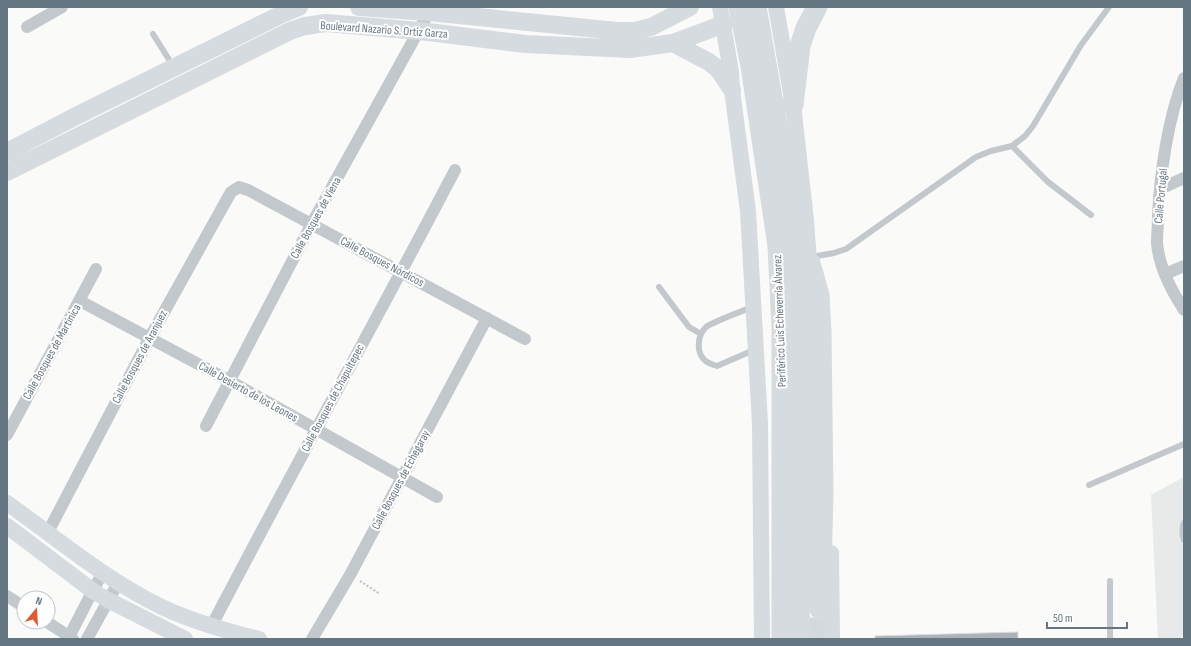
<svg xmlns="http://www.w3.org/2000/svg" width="1191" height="646" font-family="'Sofia Sans Condensed',sans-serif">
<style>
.built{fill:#e8e9e9}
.building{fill:#aab3b9;stroke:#dcdcda}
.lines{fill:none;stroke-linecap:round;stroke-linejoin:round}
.highway-tunnel{stroke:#d5d9db;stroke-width:21;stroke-dasharray:21 10;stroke-linecap:butt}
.path{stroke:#bbbfc2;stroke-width:2;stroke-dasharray:2 2;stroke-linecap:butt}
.lane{stroke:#c3c8cc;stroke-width:6}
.street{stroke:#c3c8cc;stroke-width:12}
.secondary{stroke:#d6dbdf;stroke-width:16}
.primary{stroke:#d6dbdf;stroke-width:18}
.highway{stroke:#d6dbdf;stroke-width:21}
.labels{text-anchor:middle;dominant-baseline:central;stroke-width:4;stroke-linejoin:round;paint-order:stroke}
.street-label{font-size:12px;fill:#657683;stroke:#fff}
</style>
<rect width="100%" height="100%" fill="#fafaf8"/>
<path class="built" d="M1184 477V636L1178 639H1158L1151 495Z"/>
<path class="building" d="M1018 632V639H875V636Z"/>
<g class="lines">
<path class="highway-tunnel" d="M818 639 820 609"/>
<path class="path" d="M360 581 380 594"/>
<path class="lane" d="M153 34 173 66
M1012 146 1048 182 1091 215
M811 257 834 253 846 249 976 157 991 151 1012 146 1025 136 1033 126 1081 45 1109 7
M659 287 689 327 701 334
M752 307C743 311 712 322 706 327 700 333 698 341 699 349 701 360 707 363 717 366L754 350
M1089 485 1184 444
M1184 523C1181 529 1182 534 1184 540
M1110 581V639"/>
<path class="street" d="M27 27 62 7
M1184 78C1168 117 1160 174 1158 216 1158 225 1157 234 1157 243 1159 267 1171 290 1184 310
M1160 189 1184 178
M1165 274 1184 266
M80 301 230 381 437 497
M206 426 311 225 429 12
M7 435 96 269
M48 532 149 339 231 192 239 187 248 190 525 339
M7 596 24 607
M47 622 73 639
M211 627C291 473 375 323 455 170
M68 639 89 598 103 572
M87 639 118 583
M312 639 350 575 487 318"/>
<path class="secondary" d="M720 7 731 72 732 90 748 211 760 424 762 639
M776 7 793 105 806 220 810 274
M7 503C58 539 107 581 164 608 194 622 226 631 259 639
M7 526 93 591 108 600 185 639
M831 553 832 639
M809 597 812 512 810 301"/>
<path class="primary" d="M359 7 429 12 617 31H634L651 27 690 7
M673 43 709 62 719 70 732 90
M7 152 80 114 282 14 299 7
M7 172 290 31 305 26 326 23 420 31 525 44 630 49 673 43 724 24"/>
<path class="highway" d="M739 7 751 66 778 246 782 328V639
M756 7 781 148 797 282 801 488 799 639
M793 105 800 46 806 28 817 7
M810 263 819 295 821 332 823 495 820 609"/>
</g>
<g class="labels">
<g class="street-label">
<text transform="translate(384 30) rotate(4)">Boulevard Nazario S. Ortiz Garza</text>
<text transform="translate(1161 196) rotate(-85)">Calle Portugal</text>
<text transform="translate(316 218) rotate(-61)">Calle Bosques de Viena</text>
<text transform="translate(382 262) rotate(28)">Calle Bosques Nórdicos</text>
<text transform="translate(780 321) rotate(-92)">Periférico Luis Echeverría Álvarez</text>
<text transform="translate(52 352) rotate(-61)">Calle Bosques de Martinica</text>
<text transform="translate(140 357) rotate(-62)">Calle Bosques de Aranjuez</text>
<text transform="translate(248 392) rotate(29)">Calle Desierto de los Leones</text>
<text transform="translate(333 398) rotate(-62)">Calle Bosques de Chapultepec</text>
<text transform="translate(401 480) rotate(-62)">Calle Bosques de Echegaray</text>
</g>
</g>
<rect width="1191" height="646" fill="none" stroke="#657683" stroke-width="16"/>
<g transform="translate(36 610) rotate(18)"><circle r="19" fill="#ffffff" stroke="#c1c8cd"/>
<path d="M0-3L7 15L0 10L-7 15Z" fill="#e4572e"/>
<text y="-6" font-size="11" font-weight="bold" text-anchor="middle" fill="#657683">N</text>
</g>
<path d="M1047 622v6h80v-6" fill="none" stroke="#657683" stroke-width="2"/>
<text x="1053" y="622" font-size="12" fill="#657683" stroke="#ffffff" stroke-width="3" paint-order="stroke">50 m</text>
</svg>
